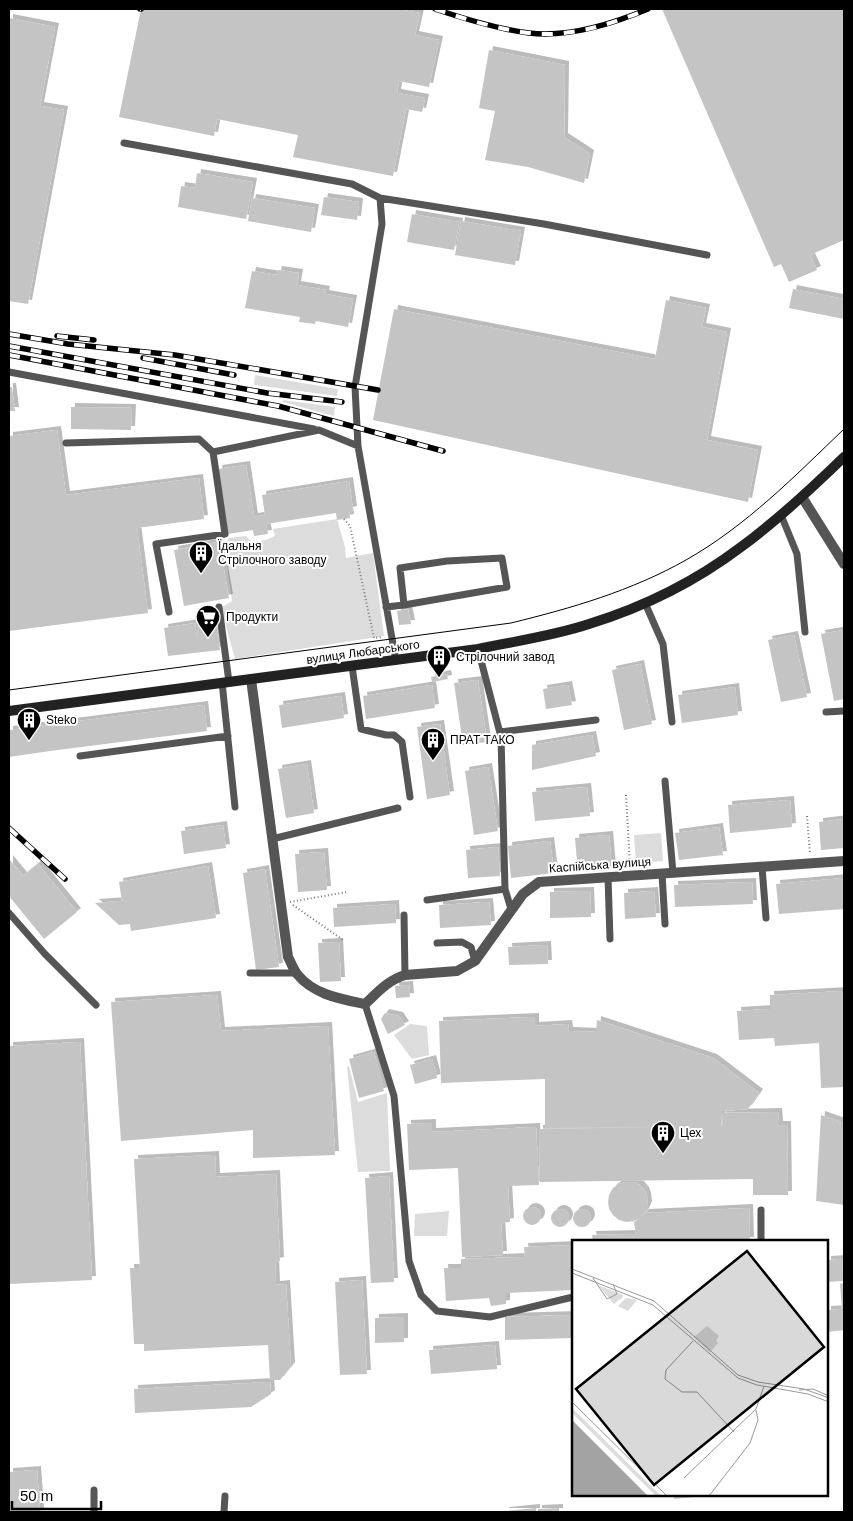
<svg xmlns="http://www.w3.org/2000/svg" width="853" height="1521" font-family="Arial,sans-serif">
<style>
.green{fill:#dcdcdc}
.building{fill:#c4c4c4;filter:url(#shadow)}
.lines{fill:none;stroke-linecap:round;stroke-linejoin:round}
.path{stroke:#777;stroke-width:2;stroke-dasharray:1 2.5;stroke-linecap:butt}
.service{stroke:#555;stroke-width:7}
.minor{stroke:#555;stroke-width:10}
.secondary{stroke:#222;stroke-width:10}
.tram{stroke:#000;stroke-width:1}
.rail-casing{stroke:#000;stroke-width:5.5}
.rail{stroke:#fff;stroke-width:4;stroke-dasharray:11;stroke-linecap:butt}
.labels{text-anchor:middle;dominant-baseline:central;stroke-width:4;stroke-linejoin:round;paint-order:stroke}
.poi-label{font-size:12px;fill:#000;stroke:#fff;text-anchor:start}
.street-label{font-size:12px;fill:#000;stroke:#fff}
.inset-road{fill:none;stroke:#999;stroke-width:1}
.view{fill:#000;fill-opacity:0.15;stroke:#000;stroke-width:2.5}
.inset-edge{fill:none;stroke:#000;stroke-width:2.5}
</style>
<defs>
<filter id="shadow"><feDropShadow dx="4" dy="-4" stdDeviation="0" flood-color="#0004"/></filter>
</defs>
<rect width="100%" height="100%" fill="#fff"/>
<path class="green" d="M255 375 338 389 337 396 254 385Z
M283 400 335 407 334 416 283 402Z
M337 519 345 547 346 558 373 553 384 636 235 659 221 608 232 601 224 545 229 538 246 536 252 542 266 540 275 536 273 529Z
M661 833 663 861 636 863 634 835Z
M410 1024 427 1026 429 1055 412 1059 394 1035Z
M349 1066 358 1102 387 1093 390 1171 358 1172 347 1067Z
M449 1211 447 1236H414L415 1214Z"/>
<path class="building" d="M141 9H396L420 13 415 35 439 40 429 87 399 81 397 93 425 98 422 112 406 109 393 176 293 157 298 135 217 119 214 136 119 117Z
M662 9H844V240L810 255 817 270 789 282 781 264 774 267Z
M9 18 55 27 40 106 64 110 28 304 9 301Z
M489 50 565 65 564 137 590 154 584 183 528 167 485 160 495 111 479 108Z
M197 173 253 182 246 219 178 207 181 186 195 188Z
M324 197 359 202 357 220 321 215Z
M252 198 315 208 311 232 248 221Z
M412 214 459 222 454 250 407 242Z
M461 221 521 231 515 265 455 255Z
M278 270 299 273 297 285 326 290 325 294 353 299 348 327 316 321 315 324 299 322 300 317 245 308 252 271 277 275Z
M793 289 844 299V319L789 308Z
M666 300 706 308 702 327 727 332 707 440 758 450 748 502 373 420 394 309 655 359Z
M9 387H12L15 411H9Z
M71 407 132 408 131 430 71 429Z
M57 430 66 495 199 478 204 519 137 528 148 613 9 631V436Z
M246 465 254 517 265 515 262 495 349 481 353 510 349 511 350 518 337 520 336 513 266 524 268 534 254 536 253 530 228 534 218 469Z
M219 542 229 598 184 606 174 550Z
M408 609 411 624 399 625 397 611Z
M195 623 198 643 197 627 217 625 220 650 168 656 164 628Z
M844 630V699L834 701 821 634Z
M794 635 807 697 781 702 768 640Z
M640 664 652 724 624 730 612 670Z
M447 674 448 679 432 682 431 677Z
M478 680 487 742 463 745 454 683Z
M432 685 435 708 366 719 363 696Z
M568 685 572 705 546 709 543 689Z
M735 687 738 715 682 723 678 695Z
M341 696 344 718 282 728 279 705Z
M204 705 207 731 50 751 9 757V730Z
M440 724 450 795 427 799 417 727Z
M592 735 596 756 532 770V745Z
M307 764 314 813 286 818 278 769Z
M488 767 498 831 474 835 465 771Z
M587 787 590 816 535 821 532 792Z
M790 800 792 827 730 833 728 805Z
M844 819V848L821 850 819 822Z
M223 825 226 848 184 854 181 831Z
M719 827 723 855 679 860 675 833Z
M609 835 612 869 578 872 575 838Z
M550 841 554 873 511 878 508 846Z
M498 847 500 876 468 878 466 850Z
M324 852 327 890 298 892 295 854Z
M9 859 23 876 38 864 77 912 44 939 9 896Z
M208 866 216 918 131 931 130 924 119 925 95 903 122 901 119 882Z
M265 869 279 967 256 970 243 873Z
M844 878V909L779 914 776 884Z
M752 882 753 904 675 907 674 885Z
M590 891 591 917 550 918V892Z
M654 891 656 917 625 919 624 893Z
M489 902 491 925 440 928 439 905Z
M395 904 396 923 334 927 333 908Z
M339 942 341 981 320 982 318 943Z
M547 945 548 964 509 965 508 947Z
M409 985 410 997 396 998 395 986Z
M844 991V1087L821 1088 819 1043 775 1046 774 1038 739 1040 737 1011 770 1009V995Z
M217 995 221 1031 328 1026 335 1155 253 1158V1130L121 1141 111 1002Z
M385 1013 399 1016 405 1025 388 1034 381 1019Z
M535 1017V1026L568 1024 569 1031 596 1032 597 1020 713 1058 759 1093 748 1109 722 1111 721 1127H723L722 1113 778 1112 779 1125H787L788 1195H753V1179L540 1182 539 1129 674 1127 545 1128V1079L441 1083 439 1021Z
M80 1042 92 1280 9 1284V1046Z
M374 1052 384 1091 359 1098 349 1059Z
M432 1059 437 1078 415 1084 410 1065Z
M821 1115 844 1123V1205L816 1201Z
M432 1123V1132L536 1127 539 1185 508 1186 510 1222 501 1223 503 1255 462 1257 458 1168 409 1170 407 1124Z
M215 1155 216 1177 276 1174 280 1261 275 1262 276 1285 286 1284 291 1366 280 1380H270L268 1345 144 1351V1344H134L130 1268H140L134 1159Z
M389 1176 394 1282 371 1283 365 1178Z
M626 1182H633L640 1185 645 1191 647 1197 648 1205 645 1212 641 1217 645 1213 749 1208 750 1241H593L592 1235 636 1234 634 1222 640 1218 634 1221 626 1222 619 1220 613 1215 609 1209 608 1202 609 1195 613 1188 619 1184Z
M523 1216a9 9 0 1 1 18 0a9 9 0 1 1-18 0Z
M573 1218a9 9 0 1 1 18 0a9 9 0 1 1-18 0Z
M551 1218a9 9 0 1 1 18 0a9 9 0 1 1-18 0Z
M573 1245V1290L506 1293V1304L491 1306 489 1298 446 1301 444 1268H461V1259L525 1257 524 1247Z
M842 1259 843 1281 827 1282V1260Z
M362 1280 367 1374 340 1375 335 1282Z
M844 1283V1330L827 1332V1310L842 1309 840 1284Z
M573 1315V1338L505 1340V1317Z
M404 1317V1342L375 1343V1318Z
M495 1345 497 1369 431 1374 429 1350Z
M270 1382 271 1394 251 1407 135 1413 134 1389Z
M37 1470 40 1512H9V1472Z
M674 1495H703V1496L674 1499Z
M536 1508V1512H505V1511Z
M559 1508V1512H538V1509Z"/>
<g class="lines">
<path class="path" d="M344 519 350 526 374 638 382 637
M626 795 630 866
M807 816 810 854
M290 902 347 892
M293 905 343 940"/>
<path class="service" d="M124 143 352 184 380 198 382 224 355 387 358 446 396 661
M380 198 544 224 707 255
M9 372 314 429
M66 443 199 439 213 452
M781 515 797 554 805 632
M645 603 663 644 672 722
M219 607 229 682
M386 607 404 605 507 587 502 558 447 561 400 568 404 605
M169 612 156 544 225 534 213 452 319 430 358 446
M478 649 501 737 505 889 511 909
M352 666 361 729 386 735H394L402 742 410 797
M222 682 235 807
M826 712 844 711
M500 732 596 720
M80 756 228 736
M665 781 673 873
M272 839 398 808
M762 867 766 918
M662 874 665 924
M608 877 610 939
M427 900 505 889
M9 913 45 954 96 1005
M404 915 405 975
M437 943 462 942 471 947 475 961
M250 973H296
M365 1004 394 1096 409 1261 421 1295 437 1311 490 1317 573 1297
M761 1210V1241
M94 1512V1490
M224 1512 225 1496"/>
<path class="minor" d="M802 497 844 564
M251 679 288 957C291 962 293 969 297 974 314 995 341 999 365 1004 377 993 388 980 405 975L457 971 475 961 523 894 539 882 844 861"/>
<path class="secondary" d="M9 711 478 649C515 641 553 636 589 624 644 607 696 581 741 547 778 520 811 489 844 457"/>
<path class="tram" d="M9 690 511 623C572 608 631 591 686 560 746 526 795 476 844 429"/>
<defs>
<path id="rail" d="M140 9H141
M435 9C465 19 497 29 529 33 569 38 612 24 648 9
M9 334 68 344 175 355 378 390
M57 336 94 340
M9 346 267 393 342 402
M9 355 278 406 443 451
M143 358 234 375
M9 828 65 879"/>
</defs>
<use href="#rail" class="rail-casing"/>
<use href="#rail" class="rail"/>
</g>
<defs>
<symbol id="building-pin" viewBox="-11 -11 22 30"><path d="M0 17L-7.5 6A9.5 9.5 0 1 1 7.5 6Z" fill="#000" stroke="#fff"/><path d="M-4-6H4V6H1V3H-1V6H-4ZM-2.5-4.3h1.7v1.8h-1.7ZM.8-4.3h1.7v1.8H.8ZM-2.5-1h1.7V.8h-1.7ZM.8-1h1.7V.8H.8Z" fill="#fff"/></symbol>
<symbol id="supermarket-pin" viewBox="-11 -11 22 30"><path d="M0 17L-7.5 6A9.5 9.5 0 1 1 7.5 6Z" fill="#000" stroke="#fff"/><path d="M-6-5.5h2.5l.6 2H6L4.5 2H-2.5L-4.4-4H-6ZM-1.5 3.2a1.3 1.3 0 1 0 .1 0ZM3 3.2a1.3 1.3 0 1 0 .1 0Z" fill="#fff"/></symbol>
</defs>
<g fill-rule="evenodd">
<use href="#building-pin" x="187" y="539" width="28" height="38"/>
<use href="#supermarket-pin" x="194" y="603" width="28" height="38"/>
<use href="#building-pin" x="425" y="643" width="28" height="38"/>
<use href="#building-pin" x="15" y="706" width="28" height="38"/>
<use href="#building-pin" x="419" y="726" width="28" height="38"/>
<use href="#building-pin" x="649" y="1119" width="28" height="38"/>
</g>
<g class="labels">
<g class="poi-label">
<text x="218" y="546">Їдальня<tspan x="218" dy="14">Стрілочного заводу</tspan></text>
<text x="226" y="617">Продукти</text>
<text x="456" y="657">Стрілочний завод</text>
<text x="46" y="720">Steko</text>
<text x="450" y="740">ПРАТ ТАКО</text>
<text x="680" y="1133">Цех</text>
</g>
<g class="street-label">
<text transform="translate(363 652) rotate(-8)">вулиця Любарського</text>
<text transform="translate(600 865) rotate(-4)">Каспійська вулиця</text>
</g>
</g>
<g transform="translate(572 1240)">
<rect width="256" height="256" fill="#fff"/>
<path d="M26 45 51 55V57L42 64ZM54 58 65 60 56 71 46 66ZM135 86 147 96 144 101 146 103 138 112 122 97ZM0 168 88 255V256H84L0 173Z" fill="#dcdcdc"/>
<path d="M0 180 76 256H0Z" fill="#a3a3a3"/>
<path class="inset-road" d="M0 29 82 61 166 135 186 142 232 149 257 158M0 33 81 65 166 138 185 145 236 154 257 162M21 38 35 59 45 54 41 44M121 101 94 130 93 139 110 152H125L162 192M227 150 241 149 257 156M0 162 95 256M112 238 184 169 192 146M137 256 178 203 186 180 184 170"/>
<path class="view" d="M175 11 252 107 82 245 4 149Z"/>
<rect width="256" height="256" class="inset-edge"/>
</g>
<rect width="853" height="1521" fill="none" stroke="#000000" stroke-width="20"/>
<path d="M12 1501v8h89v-8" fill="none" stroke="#000000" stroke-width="2.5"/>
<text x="20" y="1501" font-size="15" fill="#000000" stroke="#ffffff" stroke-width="4" paint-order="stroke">50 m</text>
</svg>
